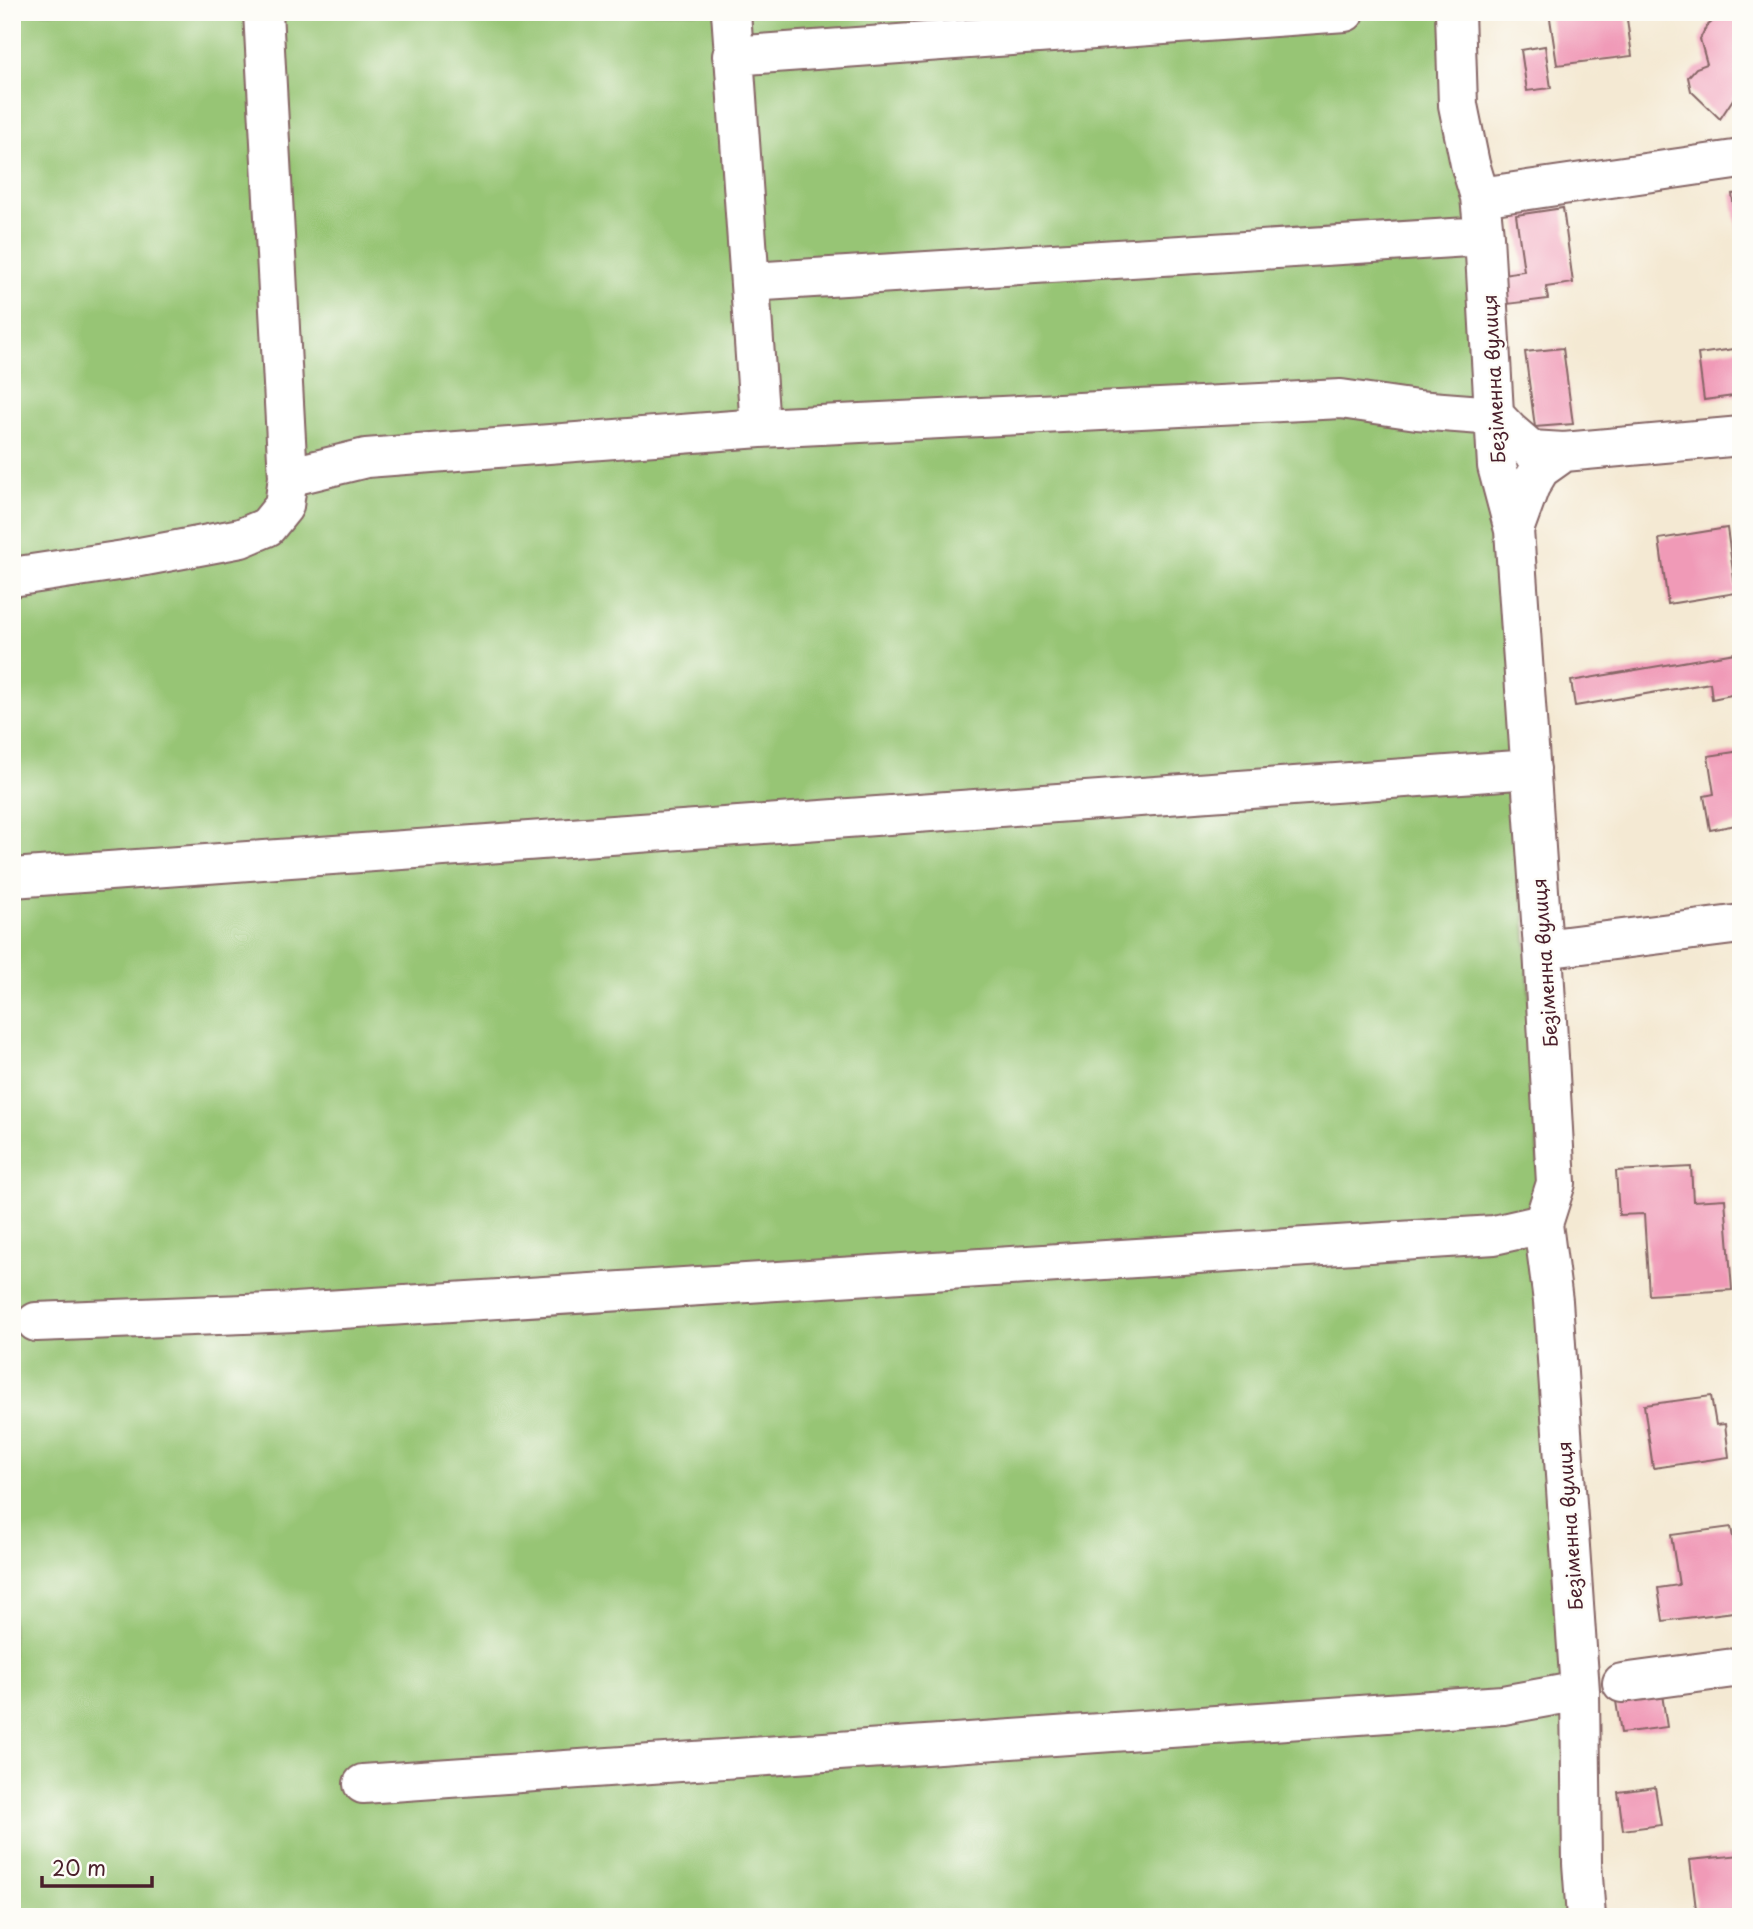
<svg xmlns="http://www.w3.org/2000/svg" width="1753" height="1929" font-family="'Playpen Sans',sans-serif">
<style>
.green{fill:#97c574;stroke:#707250;stroke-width:2}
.building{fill:#f09ab7}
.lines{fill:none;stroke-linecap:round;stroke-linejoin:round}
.minor-casing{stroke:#866666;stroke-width:42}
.minor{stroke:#fff;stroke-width:38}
.labels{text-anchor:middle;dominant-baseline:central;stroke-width:5;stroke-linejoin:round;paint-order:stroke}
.street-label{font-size:19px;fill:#4a1f2b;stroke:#fdfcf7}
</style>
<rect width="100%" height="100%" fill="#fdfcf7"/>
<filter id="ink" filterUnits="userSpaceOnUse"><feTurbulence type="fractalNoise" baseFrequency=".0143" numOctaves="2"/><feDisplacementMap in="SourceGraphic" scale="14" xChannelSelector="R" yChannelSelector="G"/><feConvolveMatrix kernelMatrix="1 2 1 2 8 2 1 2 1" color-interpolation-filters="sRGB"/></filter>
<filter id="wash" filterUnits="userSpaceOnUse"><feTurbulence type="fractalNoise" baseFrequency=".00686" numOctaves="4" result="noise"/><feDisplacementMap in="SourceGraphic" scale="28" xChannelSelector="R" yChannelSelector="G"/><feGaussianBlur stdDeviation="1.57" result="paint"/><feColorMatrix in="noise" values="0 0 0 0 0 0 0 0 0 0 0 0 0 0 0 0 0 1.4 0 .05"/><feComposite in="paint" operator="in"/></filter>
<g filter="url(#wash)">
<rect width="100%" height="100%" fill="#f4e9d3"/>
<path class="green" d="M12 12H1447L1504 529 1579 1917H12Z"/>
<g id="blocks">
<path class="building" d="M1549 12H1626L1632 56 1557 65Z
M1733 14 1741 17V87L1720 119 1691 91 1688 77 1696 68 1707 64 1700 39 1706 27 1719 16Z
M1545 46 1551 88 1527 91 1521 50Z
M1741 193V243H1739L1732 194Z
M1563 208 1573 283 1546 287 1548 299 1507 304 1502 274 1524 271 1516 215Z
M1563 348 1573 424 1535 427 1525 352Z
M1741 348V395L1704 400 1698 354Z
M1727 528 1736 593 1668 604 1659 539Z
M1741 652V693L1712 699 1710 683 1575 706 1571 681Z
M1741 751V824L1710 830 1704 796 1714 794 1708 756Z
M1691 1167 1693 1201 1725 1199 1732 1290 1649 1295 1644 1214 1619 1215 1616 1171Z
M1711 1396 1716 1425 1725 1424 1729 1457 1653 1468 1644 1405Z
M1731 1527 1736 1554H1741V1611L1663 1621 1658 1588 1679 1585 1671 1535Z
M1661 1688 1667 1727 1621 1733 1615 1695Z
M1655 1787 1661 1825 1623 1830 1618 1792Z
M1741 1855V1917H1697L1690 1860Z"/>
</g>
</g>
<g filter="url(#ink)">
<use href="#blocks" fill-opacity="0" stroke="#866666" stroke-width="2"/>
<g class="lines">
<defs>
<path id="minor" d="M731 12 760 428
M1455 12 1458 105 1470 164 1480 197 1484 236 1497 466 1514 530 1543 949 1556 1183 1543 1224 1553 1301 1580 1691 1582 1863 1586 1917
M732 56 1345 12
M1480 197 1741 159
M750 282 1484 236
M288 477 366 458 760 428 1341 399 1417 410 1495 416 1510 432 1531 450 1564 452 1741 436
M1514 530 1530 486 1540 469 1564 452
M12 577 124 560 241 538 267 527 284 506 288 477 263 12
M12 878 1531 769
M1543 949 1741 924
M36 1322 295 1312 1494 1235 1543 1224
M1622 1683 1741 1667
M363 1784 1503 1705 1580 1691"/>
</defs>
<use href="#minor" class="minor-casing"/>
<use href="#minor" class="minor"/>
</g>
</g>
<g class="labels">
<g class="street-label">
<text transform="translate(1493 379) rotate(-93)">Безіменна вулиця</text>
<text transform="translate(1544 963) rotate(-94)">Безіменна вулиця</text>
<text transform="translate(1569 1526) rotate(-94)">Безіменна вулиця</text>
</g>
</g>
<rect width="1753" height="1929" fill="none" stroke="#fdfcf7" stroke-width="42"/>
<path d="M42 1876v10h110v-10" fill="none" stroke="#4a1f2b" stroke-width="3.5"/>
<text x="52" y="1876" font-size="21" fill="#4a1f2b" stroke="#fdfcf7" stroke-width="5" paint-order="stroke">20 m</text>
</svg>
